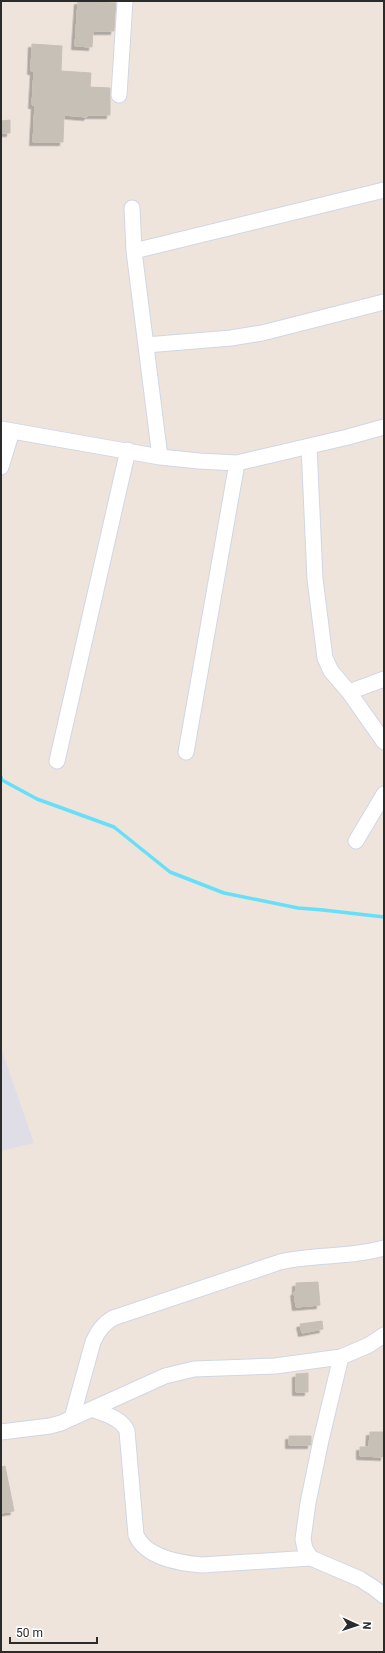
<svg xmlns="http://www.w3.org/2000/svg" width="385" height="1653" font-family="Roboto,sans-serif">
<style>
.industrial{fill:#dfdde6}
.lines{fill:none;stroke-linecap:round;stroke-linejoin:round}
.stream{stroke:#67dff8;stroke-width:3.5}
.building{fill:#c6c0b7;stroke:#c9c0b5;filter:url(#shadow)}
.minor-casing{stroke:#d1d6e5;stroke-width:17}
.minor{stroke:#fff;stroke-width:15}
</style>
<defs>
<filter id="shadow"><feDropShadow dx="-3.5" dy="3.5" stdDeviation="0" flood-color="#0004"/></filter>
</defs>
<rect width="100%" height="100%" fill="#eee4dc"/>
<path class="industrial" d="M1 1048 34 1143 1 1151Z"/>
<g class="lines">
<path class="stream" d="M1 777 2 780 37 799 114 827 170 872 224 893 298 908 323 910 384 917"/>
</g>
<path class="building" d="M78 1 116 3 114 31H93L92 47 75 46Z
M32 44 62 46 61 71 91 73 90 87 110 88V115H88L87 117 64 115 63 142H33L35 105H32L34 71H31Z
M10 120V133H1V121Z
M318 1282 320 1305 296 1307 294 1292H296V1283Z
M322 1321 323 1329 302 1333 300 1324Z
M308 1373V1392H296V1374Z
M370 1432H384V1457L360 1456V1447H369Z
M289 1436H311V1445H289Z
M5 1466 14 1511 1 1513V1467Z"/>
<g class="lines">
<defs>
<path id="minor" d="M119 95 125 1
M132 208 134 251 160 457
M134 251 384 190
M146 345 231 338 262 333 384 302
M1 429 160 457 199 461 237 463 348 437 384 427
M309 446 315 579 325 658 331 671 349 692 384 742
M1 467 12 431
M349 692 384 679
M186 752 237 463
M57 761 128 450
M356 841 384 794
M341 1357 321 1440 308 1503 303 1539 305 1549 311 1558 360 1579 374 1588 384 1596
M92 1409C104 1414 122 1418 127 1431L136 1535C146 1558 179 1563 202 1565L311 1558
M72 1418 93 1342C98 1331 103 1324 113 1318L280 1262C315 1254 349 1258 384 1248
M1 1432 50 1426 61 1423 165 1376 194 1369 275 1366 341 1357 369 1345 384 1335"/>
</defs>
<use href="#minor" class="minor-casing"/>
<use href="#minor" class="minor"/>
</g>
<rect width="385" height="1653" fill="none" stroke="#2b2b2b" stroke-width="4"/>
<g transform="translate(357 1625) rotate(93)" stroke="#ffffff" stroke-width="3" paint-order="stroke">
<path d="M0-3L7 15L0 10L-7 15Z" fill="#2b2b2b"/>
<text y="-6" font-size="11" font-weight="bold" text-anchor="middle" fill="#2b2b2b">N</text>
</g>
<path d="M10 1637v6h87v-6" fill="none" stroke="#2b2b2b" stroke-width="2"/>
<text x="16" y="1637" font-size="12" fill="#2b2b2b" stroke="#ffffff" stroke-width="3" paint-order="stroke">50 m</text>
</svg>
